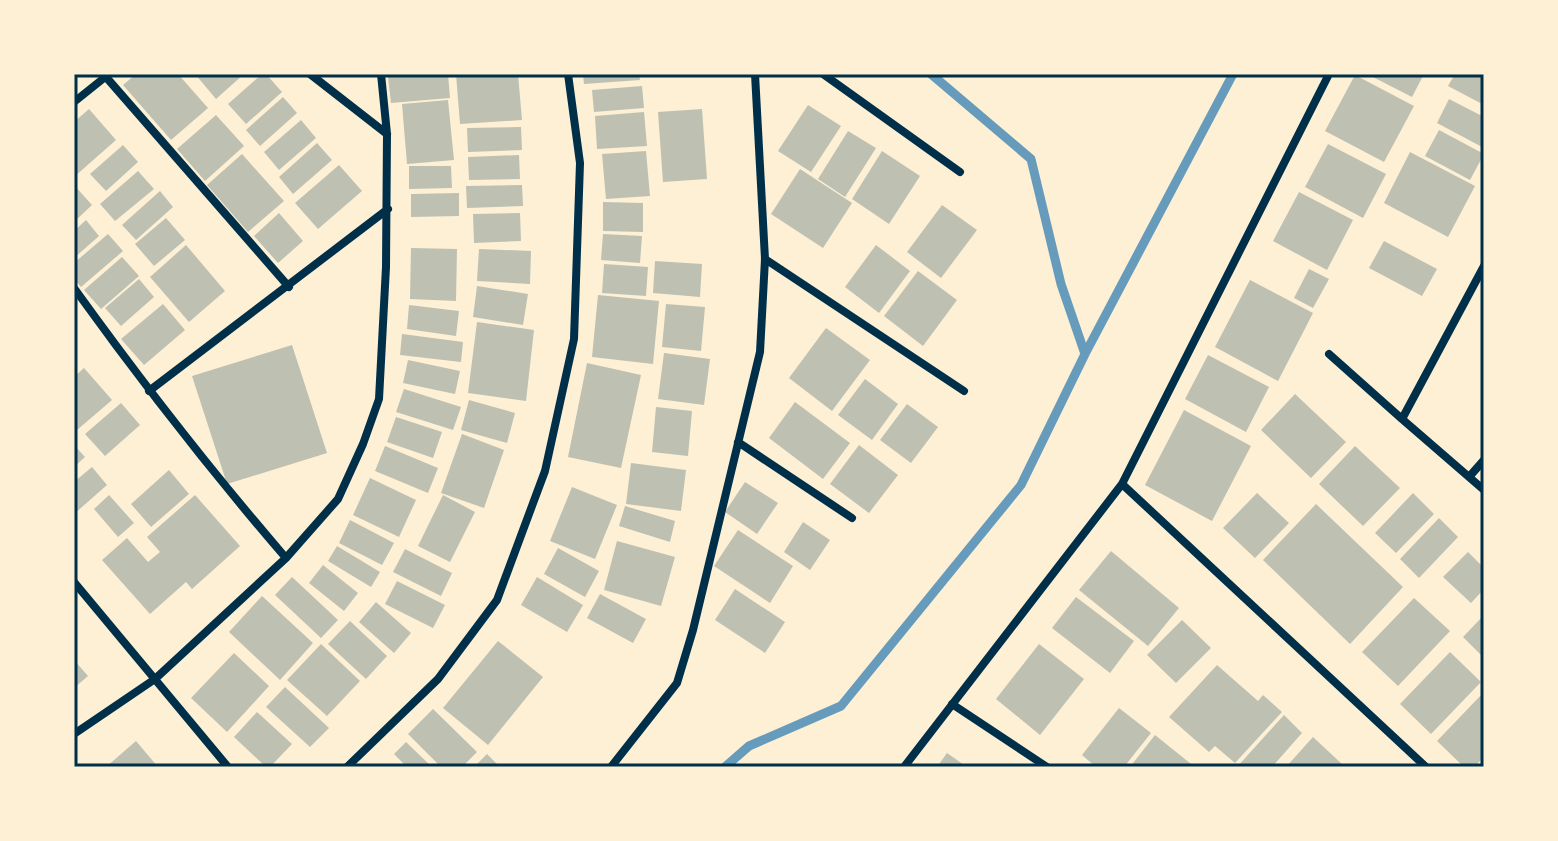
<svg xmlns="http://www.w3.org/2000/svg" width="1558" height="841" font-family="'Playfair Display',serif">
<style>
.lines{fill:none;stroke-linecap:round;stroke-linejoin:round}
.stream{stroke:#669bbc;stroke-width:9}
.building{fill:#bec0b2}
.minor{stroke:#003049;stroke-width:8}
.neatline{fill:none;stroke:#003049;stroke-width:3}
</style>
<rect width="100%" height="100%" fill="#fdf0d5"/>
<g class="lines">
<path class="stream" d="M1085 354 1233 74
M725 767 749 746 841 706 1021 485 1085 354 1061 284 1031 159 931 74"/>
</g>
<path class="building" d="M136 74H178L208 108 171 140 123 85Z
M195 74H244L216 99Z
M262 74H266L282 92 246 124 228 104Z
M419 74H448L450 98 391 103 388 77Z
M456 74H518L522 120 460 124Z
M583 74H639L640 80 584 84Z
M1367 74H1424L1412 97Z
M1455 74H1484V105L1448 86Z
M1355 75 1414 106 1384 162 1325 131Z
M642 86 644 108 594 112 592 90Z
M283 97 297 113 260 146 246 130Z
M1449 99 1484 117V148L1437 123Z
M448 100 454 160 407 164 402 104Z
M808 105 841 126 811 172 778 151Z
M89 109 116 140 74 177V122Z
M702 109 707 179 663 182 658 112Z
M644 112 647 146 597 149 595 116Z
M216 115 244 146 205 181 177 149Z
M301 120 316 138 279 170 264 152Z
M521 127 522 150 468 152 467 128Z
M1439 130 1484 154 1470 180 1425 156Z
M848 131 876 148 845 197 818 179Z
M317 143 332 160 293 194 279 177Z
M1328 144 1386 174 1363 218 1305 187Z
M123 145 138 162 106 191 90 174Z
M646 151 650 196 606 199 602 154Z
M882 151 920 176 889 224 852 199Z
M1410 152 1475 186 1448 237 1384 203Z
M242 154 284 201 248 232 207 185Z
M519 155 520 179 469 180 468 157Z
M339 165 362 191 318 229 295 203Z
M409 166H451L452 188 409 189Z
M800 169 852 203 823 248 771 214Z
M138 171 154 189 115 221 100 204Z
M74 185 92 205 76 220 74 218Z
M522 185 523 206 467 208 466 186Z
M160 191 173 207 136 240 122 225Z
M1299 192 1353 220 1327 270 1273 241Z
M459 193V216L411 217V194Z
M603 202 643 203V232L603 231Z
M942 205 977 230 941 278 907 252Z
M279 213 303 241 278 263 254 236Z
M520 213 521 241 474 243 473 214Z
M166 218 185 240 154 266 135 244Z
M86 220 99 236 74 258V231Z
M108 234 123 251 81 287 74 279V263Z
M603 234 642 236 640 263 601 260Z
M1384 241 1437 269 1422 296 1369 268Z
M186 245 225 291 189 322 150 277Z
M876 245 910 271 879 313 845 287Z
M411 248 457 249 456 301 410 299Z
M479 249 531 251 530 284 477 281Z
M122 257 139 276 101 309 84 290Z
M655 261 702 264 700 297 653 293Z
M604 264 648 267 646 296 602 293Z
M1309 269 1329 279 1313 308 1294 298Z
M918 271 957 300 923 346 884 316Z
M139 279 154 297 121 326 105 308Z
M1250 280 1313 313 1278 381 1215 347Z
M477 286 528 294 523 325 473 317Z
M598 295 659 301 653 364 592 357Z
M163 304 185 330 144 365 121 339Z
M666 304 705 307 701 351 662 347Z
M409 305 459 311 456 336 407 329Z
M477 322 534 330 526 401 468 393Z
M826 328 870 360 832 411 789 378Z
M402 334 463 342 461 362 400 355Z
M292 345 327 453 227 484 192 376Z
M664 353 710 359 704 405 658 399Z
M1208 355 1269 387 1246 432 1185 399Z
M408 360 460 371 455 394 403 383Z
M587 363 641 375 621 468 568 457Z
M84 368 112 400 77 430 74 427V377Z
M865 379 898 404 872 440 838 415Z
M404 389 461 407 453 430 396 412Z
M1295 394 1346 442 1311 478 1261 430Z
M469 400 515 413 507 443 461 430Z
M795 402 850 443 823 479 769 438Z
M121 403 140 425 105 456 85 434Z
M907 404 938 427 911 463 880 440Z
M656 407 692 411 688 456 652 452Z
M1184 410 1251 446 1212 521 1145 485Z
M396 417 442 432 433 458 387 442Z
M462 434 504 450 484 508 441 493Z
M74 445 85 457 74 467Z
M859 445 898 475 869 513 830 484Z
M385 446 438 468 428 493 375 471Z
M1355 446 1400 488 1363 526 1319 484Z
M631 463 686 470 681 511 626 504Z
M92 467 107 485 74 514V482Z
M169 470 189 494 151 527 131 504Z
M370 478 416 500 399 537 353 515Z
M745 482 778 503 757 534 725 512Z
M572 487 617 505 595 559 550 541Z
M1257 493 1289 523 1255 558 1223 528Z
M1413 493 1434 514 1396 553 1375 533Z
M109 495 134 523 118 537 94 509Z
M195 495 240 546 192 589 186 582 150 614 102 560 127 538 148 562 160 552 147 537Z
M443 495 475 512 450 562 418 546Z
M1316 504 1403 587 1350 644 1263 560Z
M625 506 675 521 670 542 619 526Z
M1439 518 1458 537 1419 578 1400 559Z
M350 520 394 543 382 565 339 543Z
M803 522 830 540 810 570 784 552Z
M738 530 793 566 770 603 714 566Z
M617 541 675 557 661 606 604 590Z
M337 546 380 572 371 587 328 561Z
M558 548 599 571 585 597 544 574Z
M405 549 452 573 441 596 393 572Z
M1111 551 1179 608 1148 646 1079 590Z
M1468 552 1484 568V589L1471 603 1443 577Z
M323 565 358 593 344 611 309 583Z
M292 577 338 620 321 638 275 595Z
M537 577 583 605 567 632 521 605Z
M397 581 445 605 433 628 385 604Z
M735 589 785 622 765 653 715 620Z
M600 594 646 619 633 643 587 618Z
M262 596 313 643 280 680 229 632Z
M1076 597 1134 641 1110 673 1052 628Z
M1414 598 1450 631 1398 686 1362 652Z
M376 602 411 633 394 653 359 622Z
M1484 615V658L1463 637Z
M1182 620 1211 648 1176 683 1147 655Z
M350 621 387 656 366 679 328 644Z
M498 641 543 677 488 745 443 708Z
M321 644 360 681 327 716 287 680Z
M1039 644 1084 679 1040 735 996 699Z
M1450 652 1481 682 1431 734 1400 704Z
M234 653 269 686 227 732 191 698Z
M74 660 88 676 74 688Z
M1217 665 1258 701 1263 695 1282 712 1235 763 1215 746 1209 752 1169 717Z
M285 687 329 728 310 747 266 707Z
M1484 692V757L1474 767H1464L1437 741Z
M1119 708 1151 733 1124 767H1096L1082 755Z
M433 709 477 752 462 767H441L408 734Z
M257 712 292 744 270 767H266L234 737Z
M1284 715 1302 733 1272 767H1237Z
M1155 735 1191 764 1189 767H1130Z
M1313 737 1343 765 1341 767H1286Z
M136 741 158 767H106Z
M406 742 432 767H407L394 754Z
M947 753 967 767H937Z
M487 754 500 767H474Z"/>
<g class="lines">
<path class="minor" d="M310 74 387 134
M823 74 960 172
M106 77 289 287
M74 102 109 74
M765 259 964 391
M1484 266 1402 419 1484 490
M74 288C141 381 211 471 286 558
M1329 354 1402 419
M149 391 388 209
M738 442 852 518
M1469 477 1484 460
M1122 484 1426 767
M74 582 228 767
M952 704 1047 767
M74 734 155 679 286 558 338 499 363 444 379 399 386 267 387 134 381 74
M347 767 438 679 497 600 545 471 574 339 580 163 568 74
M611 767 677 683 693 630 760 352 765 259 755 74
M904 767 1122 484 1329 74"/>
</g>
<rect width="1558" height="841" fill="none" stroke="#fdf0d5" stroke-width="152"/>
<rect x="76" y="76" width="1406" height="689" class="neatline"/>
</svg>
